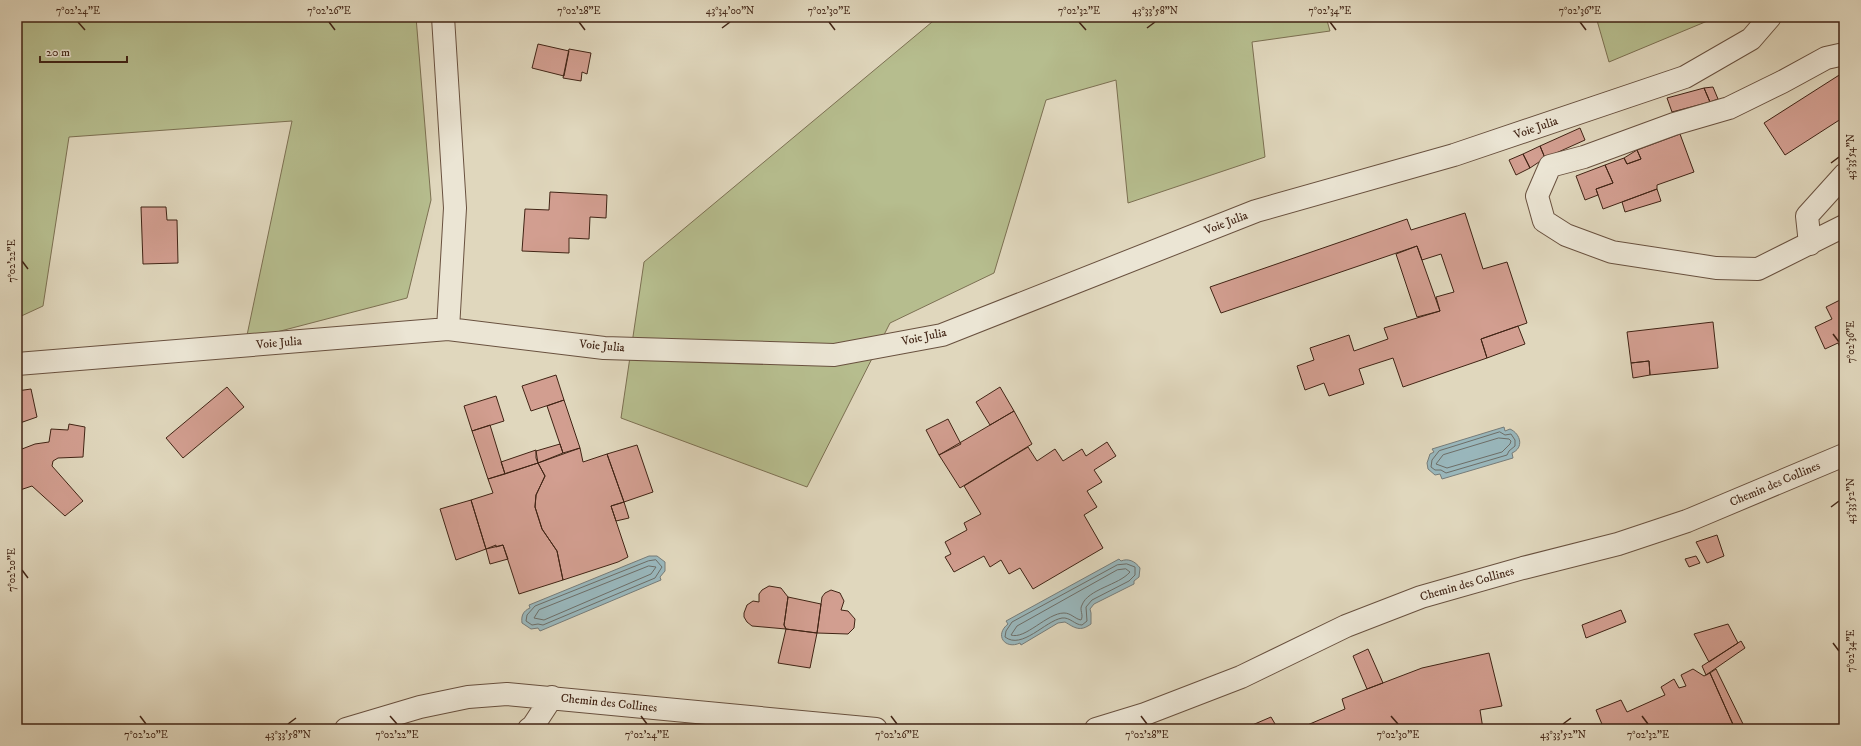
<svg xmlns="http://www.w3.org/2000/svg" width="1861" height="746" font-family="'IM FELL DW Pica',serif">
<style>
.green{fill:#b6bd8e;stroke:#7c7052}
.water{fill:#99b7bc;stroke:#767c79}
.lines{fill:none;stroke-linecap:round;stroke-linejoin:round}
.shore{stroke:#6d6e68;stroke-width:1}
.building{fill:#d29e90;stroke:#412415}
.minor-casing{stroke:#69513f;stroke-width:24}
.minor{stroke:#ebe5d4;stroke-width:22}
.ticks{fill:none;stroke:#412415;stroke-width:1.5}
.labels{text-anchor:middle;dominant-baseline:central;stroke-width:3.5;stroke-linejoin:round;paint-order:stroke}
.street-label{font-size:12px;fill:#412415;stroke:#ebe5d4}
.neatline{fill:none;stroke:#412415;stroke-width:1.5}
.ticks-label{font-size:10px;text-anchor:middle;fill:#412415}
</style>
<rect width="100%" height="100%" fill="#e0d7bd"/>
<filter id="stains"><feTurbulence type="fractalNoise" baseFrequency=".005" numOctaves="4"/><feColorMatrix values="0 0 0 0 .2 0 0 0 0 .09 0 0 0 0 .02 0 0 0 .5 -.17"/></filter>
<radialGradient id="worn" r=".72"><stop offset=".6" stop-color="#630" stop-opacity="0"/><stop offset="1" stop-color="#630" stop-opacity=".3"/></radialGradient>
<path class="green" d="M17 17H416L431 200 407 298 246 340 292 121 69 137 43 306 17 318Z
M938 17H1326L1330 31 1252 42 1265 157 1128 203 1116 80 1046 100 994 273 890 323 807 487 621 418 644 262Z
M1596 17H1717L1609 62Z"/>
<path class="water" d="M1504 427 1505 431 1510 429C1521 434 1524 448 1512 453L1513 458 1442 479 1440 474 1435 475 1428 469 1427 463 1430 454 1434 452 1432 449Z
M649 556H657L665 562V571L660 577 661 580 540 631 538 628 531 629 522 623C521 616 523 611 530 608L529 605Z
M1119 559 1121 561C1128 558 1135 561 1140 568L1139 577 1134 581V584L1094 604 1090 609 1091 613V624C1080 632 1075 628 1065 622L1058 623 1021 645 1020 643C1005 650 994 635 1008 624L1006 621Z"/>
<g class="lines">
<path class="shore" d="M1500 432 1505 435 1511 434 1515 440V446L1509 451 1507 455 1446 473 1441 470H1435L1431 467 1432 460 1439 451Z
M1499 438 1509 439 1511 441 1510 444 1502 452 1447 468 1436 464 1443 455Z
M656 560 662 567 655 578 543 625 538 624 532 625 526 621 527 615 535 606 648 561Z
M1127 564 1135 567V575L1129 581 1092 600 1086 607 1087 621 1082 625C1075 625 1070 617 1062 618 1045 621 1022 650 1005 637L1006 631 1012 622 1117 565Z
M649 566 656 567 651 574 544 620 534 618 539 610Z
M1126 569 1130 572C1119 585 1088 589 1082 605 1079 610 1084 615 1081 620 1075 619 1071 613 1064 613 1047 613 1025 640 1011 635L1017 626 1117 570Z"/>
</g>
<path class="building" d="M538 44 569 51 564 76 532 68Z
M569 49 591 53 587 74 582 72 581 81 563 78Z
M1844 72V117L1785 155 1764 123Z
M1713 87 1718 99 1710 102 1704 88Z
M1704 88 1710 102 1672 112 1667 98Z
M1580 128 1585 140 1545 158 1540 146Z
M1680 134 1694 172 1657 185V189L1603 209 1596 189 1613 183 1605 165 1624 158 1627 164 1641 159 1637 150Z
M1540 146 1545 158 1530 168 1523 154Z
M1637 150 1641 159 1627 164 1624 158Z
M1523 154 1530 168 1516 175 1509 160Z
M1605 165 1613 183 1596 189 1598 195 1585 200 1576 176Z
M1657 189 1661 201 1625 212 1622 202Z
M550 192 607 195 606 218 590 217 589 239 569 238V253L522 251 525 209 549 210Z
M141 207H166L167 220H177L178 263 143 264Z
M1465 213 1483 269 1507 262 1527 323 1481 339 1487 358 1403 387 1393 358 1359 369 1364 384 1329 396 1324 383 1305 390 1297 366 1314 360 1310 348 1349 335 1354 351 1388 339 1384 328 1440 311 1436 297 1454 292 1441 254 1422 260 1417 246 1221 313 1210 287 1407 219 1411 230Z
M1417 246 1440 311 1417 317 1396 254Z
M1844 298V356L1838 343 1825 349 1815 327 1832 319 1826 307Z
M1713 322 1718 368 1650 375 1649 361 1631 363 1627 332Z
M1518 326 1525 344 1487 358 1481 339Z
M1649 361 1650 375 1633 378 1631 363Z
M556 375 564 400 531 411 522 386Z
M227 387 244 407 183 458 166 438Z
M1000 387 1014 411 990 425 976 402Z
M31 389 37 417 17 424V391Z
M496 396 504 421 472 431 464 406Z
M564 400 580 448 563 453 547 406Z
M1014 411 1032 444 960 488 939 455Z
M948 419 961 444 939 455 926 430Z
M69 424 85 427 83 457 58 458 53 461 52 466 83 501 65 516 32 486 17 491V443L22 449 35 444 49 442 51 429 68 430Z
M490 425 505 474 488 479 472 431Z
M1107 442 1116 456 1094 470 1102 482 1087 491 1097 507 1084 515 1103 548 1033 589 1020 568 1009 574 1001 560 990 567 984 556 954 572 945 557 951 554 945 542 967 530 964 523 981 514 964 486 1028 447 1037 461 1055 449 1063 461 1082 449 1086 456Z
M560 444 563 453 538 463 536 451Z
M637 445 653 492 624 502 607 454Z
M580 448 583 462 607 454 624 502 611 506 628 557 618 562 563 580 557 551 542 529 535 507 536 495 545 476 538 463Z
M536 450V458L538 463 505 474 501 462Z
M538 463 545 476 536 495 535 507 542 529 557 551 563 580 519 594 503 545 486 549 471 500 493 493 488 479Z
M471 500 486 549 456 560 440 509Z
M624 502 629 518 616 521 611 506Z
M1717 535 1724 556 1707 563 1696 542Z
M496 545V547L503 545 508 559 490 564 486 549Z
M1696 556 1700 563 1689 567 1685 559Z
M769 586 781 588 788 597 784 625 786 629 752 626 747 622 744 617V613L747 605 753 601 759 602V594L762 590Z
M831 590 840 593 844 601 841 610 848 611 855 619 854 628 848 634 817 633 822 597 825 593Z
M788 597 821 604 817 633 786 629 784 625Z
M1621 610 1626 622 1586 638 1582 625Z
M1728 624 1738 643 1709 662 1694 634Z
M786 629 817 633 810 668 778 663Z
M1741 641 1745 648 1706 675 1702 666Z
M1368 649 1383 683 1367 689 1353 656Z
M1489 653 1502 706 1480 710 1483 729H1298L1345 709 1342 699 1367 689 1422 668Z
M1693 669 1704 676 1710 673 1735 729H1604L1596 710 1621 700 1627 712 1665 695 1661 687 1674 679 1679 688 1686 686 1681 675Z
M1716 669 1744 726 1738 729H1735L1710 673Z
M1271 717 1278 729H1243Z"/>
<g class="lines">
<defs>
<path id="minor" d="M443 17 455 208 448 329
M1844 54 1826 58 1782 82 1729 108 1674 124 1584 157 1550 166 1537 196 1544 221 1566 235 1612 252 1716 268 1758 269 1844 226
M1810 244 1807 216 1844 175
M17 364 448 329 604 348 834 355 942 335 1256 211 1454 155 1685 77 1751 39 1770 17
M346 729 420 707 468 697 507 694 876 729
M529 729 533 726 552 697
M1096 729 1145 714 1241 677 1346 626 1421 597 1523 568 1618 544 1687 521 1844 455"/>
</defs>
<use href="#minor" class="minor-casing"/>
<use href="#minor" class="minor"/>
</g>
<path class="ticks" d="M78 22 85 30M329 22 335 30M579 22 585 30M829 22 835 30M1079 22 1086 30M1330 22 1336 30M1580 22 1586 30M722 28 730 22M1147 28 1155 22M1831 163 1839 157M22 261 28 269M1833 334 1839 342M1831 507 1839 501M22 570 28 578M1833 643 1839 651M140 716 146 724M390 716 397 724M641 716 647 724M891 716 897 724M1141 716 1147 724M1391 716 1398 724M1642 716 1648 724M288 724 296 718M1563 724 1571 718"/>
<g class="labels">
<g class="street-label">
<text transform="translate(1536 128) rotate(-19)">Voie Julia</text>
<text transform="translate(1226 223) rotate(-21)">Voie Julia</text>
<text transform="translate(924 337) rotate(-12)">Voie Julia</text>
<text transform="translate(279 343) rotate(-5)">Voie Julia</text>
<text transform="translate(602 346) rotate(5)">Voie Julia</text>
<text transform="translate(1775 484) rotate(-23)">Chemin des Collines</text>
<text transform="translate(1467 584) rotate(-16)">Chemin des Collines</text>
<text transform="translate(609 703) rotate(6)">Chemin des Collines</text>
</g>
</g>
<rect width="1861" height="746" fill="none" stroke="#e0d7bd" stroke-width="44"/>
<path d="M40 56v6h87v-6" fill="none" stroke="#412415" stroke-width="2"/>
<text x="46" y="56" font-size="12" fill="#412415" stroke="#ebe5d4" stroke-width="3" paint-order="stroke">20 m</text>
<rect x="22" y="22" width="1817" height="702" class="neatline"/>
<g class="ticks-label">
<text x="78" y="14">7°02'24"E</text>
<text x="329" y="14">7°02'26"E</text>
<text x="579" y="14">7°02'28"E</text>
<text x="730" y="14">43°34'00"N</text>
<text x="829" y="14">7°02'30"E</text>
<text x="1079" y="14">7°02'32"E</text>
<text x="1155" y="14">43°33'58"N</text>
<text x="1330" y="14">7°02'34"E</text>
<text x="1580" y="14">7°02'36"E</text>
<text transform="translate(1850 157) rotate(-90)" y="4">43°33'54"N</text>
<text transform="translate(11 261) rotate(-90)" y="4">7°02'22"E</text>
<text transform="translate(1850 342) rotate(-90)" y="4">7°02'36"E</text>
<text transform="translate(1850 501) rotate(-90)" y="4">43°33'52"N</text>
<text transform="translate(11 570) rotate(-90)" y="4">7°02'20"E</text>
<text transform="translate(1850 651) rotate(-90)" y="4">7°02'34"E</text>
<text x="146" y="738">7°02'20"E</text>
<text x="288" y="738">43°33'58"N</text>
<text x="397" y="738">7°02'22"E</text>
<text x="647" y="738">7°02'24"E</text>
<text x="897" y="738">7°02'26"E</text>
<text x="1147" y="738">7°02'28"E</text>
<text x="1398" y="738">7°02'30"E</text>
<text x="1563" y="738">43°33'52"N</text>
<text x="1648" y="738">7°02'32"E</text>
</g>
<rect width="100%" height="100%" filter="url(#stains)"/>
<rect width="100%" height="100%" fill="url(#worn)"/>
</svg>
